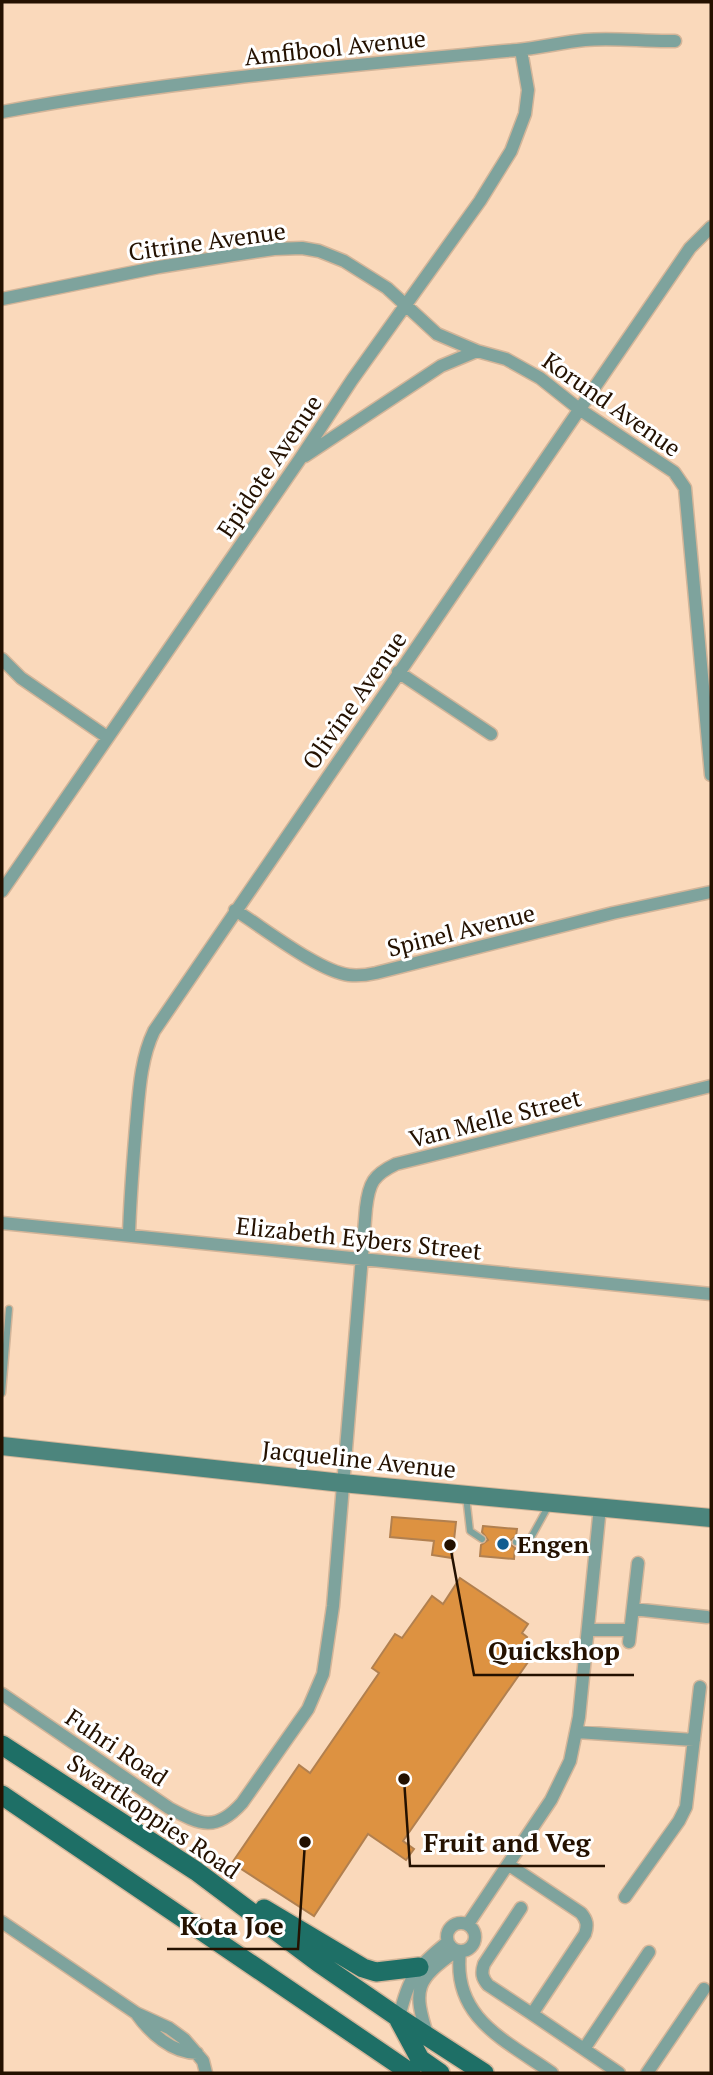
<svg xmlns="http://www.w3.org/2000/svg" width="713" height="2075" font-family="'PT Serif',serif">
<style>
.building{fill:#dd9241;stroke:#b2804f;stroke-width:2}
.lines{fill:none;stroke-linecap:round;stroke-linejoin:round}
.lane-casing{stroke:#d3b599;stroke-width:9}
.street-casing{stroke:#d3b599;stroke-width:15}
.secondary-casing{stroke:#d3b599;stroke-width:20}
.primary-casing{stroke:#d3b599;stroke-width:22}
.lane{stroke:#7ea39d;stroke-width:6}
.street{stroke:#7ea39d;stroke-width:12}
.secondary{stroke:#4c857d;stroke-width:18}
.primary{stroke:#1e6f66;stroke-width:19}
.poi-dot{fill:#115d91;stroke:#fff;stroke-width:2.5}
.labels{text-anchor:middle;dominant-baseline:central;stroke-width:6;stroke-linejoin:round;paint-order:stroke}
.street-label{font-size:24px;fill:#241100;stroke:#fff}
.poi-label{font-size:24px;font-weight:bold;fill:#241100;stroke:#fff;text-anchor:start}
.leader{fill:none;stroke:#241100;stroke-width:2.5}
.callout-dot{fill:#241100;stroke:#fff;stroke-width:2.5}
.callout-label{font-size:26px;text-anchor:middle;font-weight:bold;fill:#241100;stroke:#fff;stroke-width:6;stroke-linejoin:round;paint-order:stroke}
</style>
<rect width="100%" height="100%" fill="#fad9bb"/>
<path class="building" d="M392 1517 456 1522 452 1558 432 1555 434 1541 390 1537Z
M483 1526 517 1529 516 1536 510 1541 511 1545 515 1548 514 1559 480 1556 481 1545 488 1540 482 1532Z
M460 1578 528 1624 522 1633 527 1637 516 1654 528 1662 403 1841 414 1849 406 1860 368 1834 314 1916 232 1863 299 1765 310 1773 379 1673 372 1668 395 1634 402 1638 432 1596 443 1604Z"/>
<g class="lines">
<defs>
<path id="lane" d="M2 1393 9 1309
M466 1496 470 1531 482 1539
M516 1542 596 1550
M528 1543 549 1505"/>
<path id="street" d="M2 112C172 80 345 66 517 50 540 48 562 42 585 40 615 37 645 42 675 41
M2 299 159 267 227 256 274 249 302 248 319 251 344 261 387 288 437 334 477 351 506 359 540 378 579 409 674 472 685 488 711 775
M305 456 441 366 477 351
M2 659 21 678 107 737
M398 672 491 734
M2 891 300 459 352 380 480 201 511 151 525 114 528 90 521 50
M235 910C264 928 318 971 349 975 358 976 367 975 376 973L613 913 711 892
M2 1223 711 1294
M129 1235C130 1198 133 1163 136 1126 139 1094 140 1060 154 1031L690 248 711 227
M633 1609 707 1617
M588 1630H630
M629 1642 638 1563
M2 1694 169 1808C201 1825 216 1832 242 1803L308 1709 323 1674 333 1606 366 1208C369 1183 373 1175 396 1164L711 1086
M577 1732 694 1740
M509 1865 581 1913C587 1920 588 1925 585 1934L532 2014 619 2073
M625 1897 679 1821 686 1807 700 1687
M521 1908 484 1964C481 1973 482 1978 488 1985L532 2014
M2 1922 136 2013 169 2028 184 2039 203 2061 206 2073
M447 1937a14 14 0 1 1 28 0a14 14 0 1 1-28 0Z
M468 1924 551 1800 570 1761 579 1717 600 1507
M460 1952C452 2018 505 2040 552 2073
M136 2013C150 2033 172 2053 197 2053
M399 2018C408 1978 416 1967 448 1942
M428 2037C412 1988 416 1980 456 1951
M584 2049 649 1952
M647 2073 704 1989"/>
<path id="secondary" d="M2 1446 342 1483 711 1518"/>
<path id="primary" d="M2 1745 196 1871 319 1963 399 2018 484 2073
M2 1795 411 2073
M264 1909 363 1968 376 1972 419 1967
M399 2020 420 2059 440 2073"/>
</defs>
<use href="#lane" class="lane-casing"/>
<use href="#street" class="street-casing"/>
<use href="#secondary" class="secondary-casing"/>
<use href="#primary" class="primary-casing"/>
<use href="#lane" class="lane"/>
<use href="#street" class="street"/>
<use href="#secondary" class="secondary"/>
<use href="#primary" class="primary"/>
</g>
<circle class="poi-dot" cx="503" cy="1544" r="7"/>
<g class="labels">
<g class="street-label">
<text transform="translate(335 47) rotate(-6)">Amfibool Avenue</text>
<text transform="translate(207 241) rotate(-8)">Citrine Avenue</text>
<text transform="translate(612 404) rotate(35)">Korund Avenue</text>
<text transform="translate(269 466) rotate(-56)">Epidote Avenue</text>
<text transform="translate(354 700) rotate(-55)">Olivine Avenue</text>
<text transform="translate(461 930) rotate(-14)">Spinel Avenue</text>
<text transform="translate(495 1118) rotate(-14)">Van Melle Street</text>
<text transform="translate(359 1238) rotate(6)">Elizabeth Eybers Street</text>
<text transform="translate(359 1459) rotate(6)">Jacqueline Avenue</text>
<text transform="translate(117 1747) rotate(34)">Fuhri Road</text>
<text transform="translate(154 1816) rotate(34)">Swartkoppies Road</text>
</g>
<g class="poi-label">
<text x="517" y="1544">Engen</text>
</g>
</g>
<path class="leader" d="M450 1545L474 1675H634M404 1779L410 1866H605M305 1842L298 1949H167"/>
<g class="callout-dot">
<circle cx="450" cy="1545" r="7"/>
<circle cx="404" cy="1779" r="7"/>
<circle cx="305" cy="1842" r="7"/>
</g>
<g class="callout-label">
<text x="554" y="1660">Quickshop</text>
<text x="507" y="1852">Fruit and Veg</text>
<text x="232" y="1935">Kota Joe</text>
</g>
<rect width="713" height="2075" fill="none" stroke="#241100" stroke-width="7"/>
</svg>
